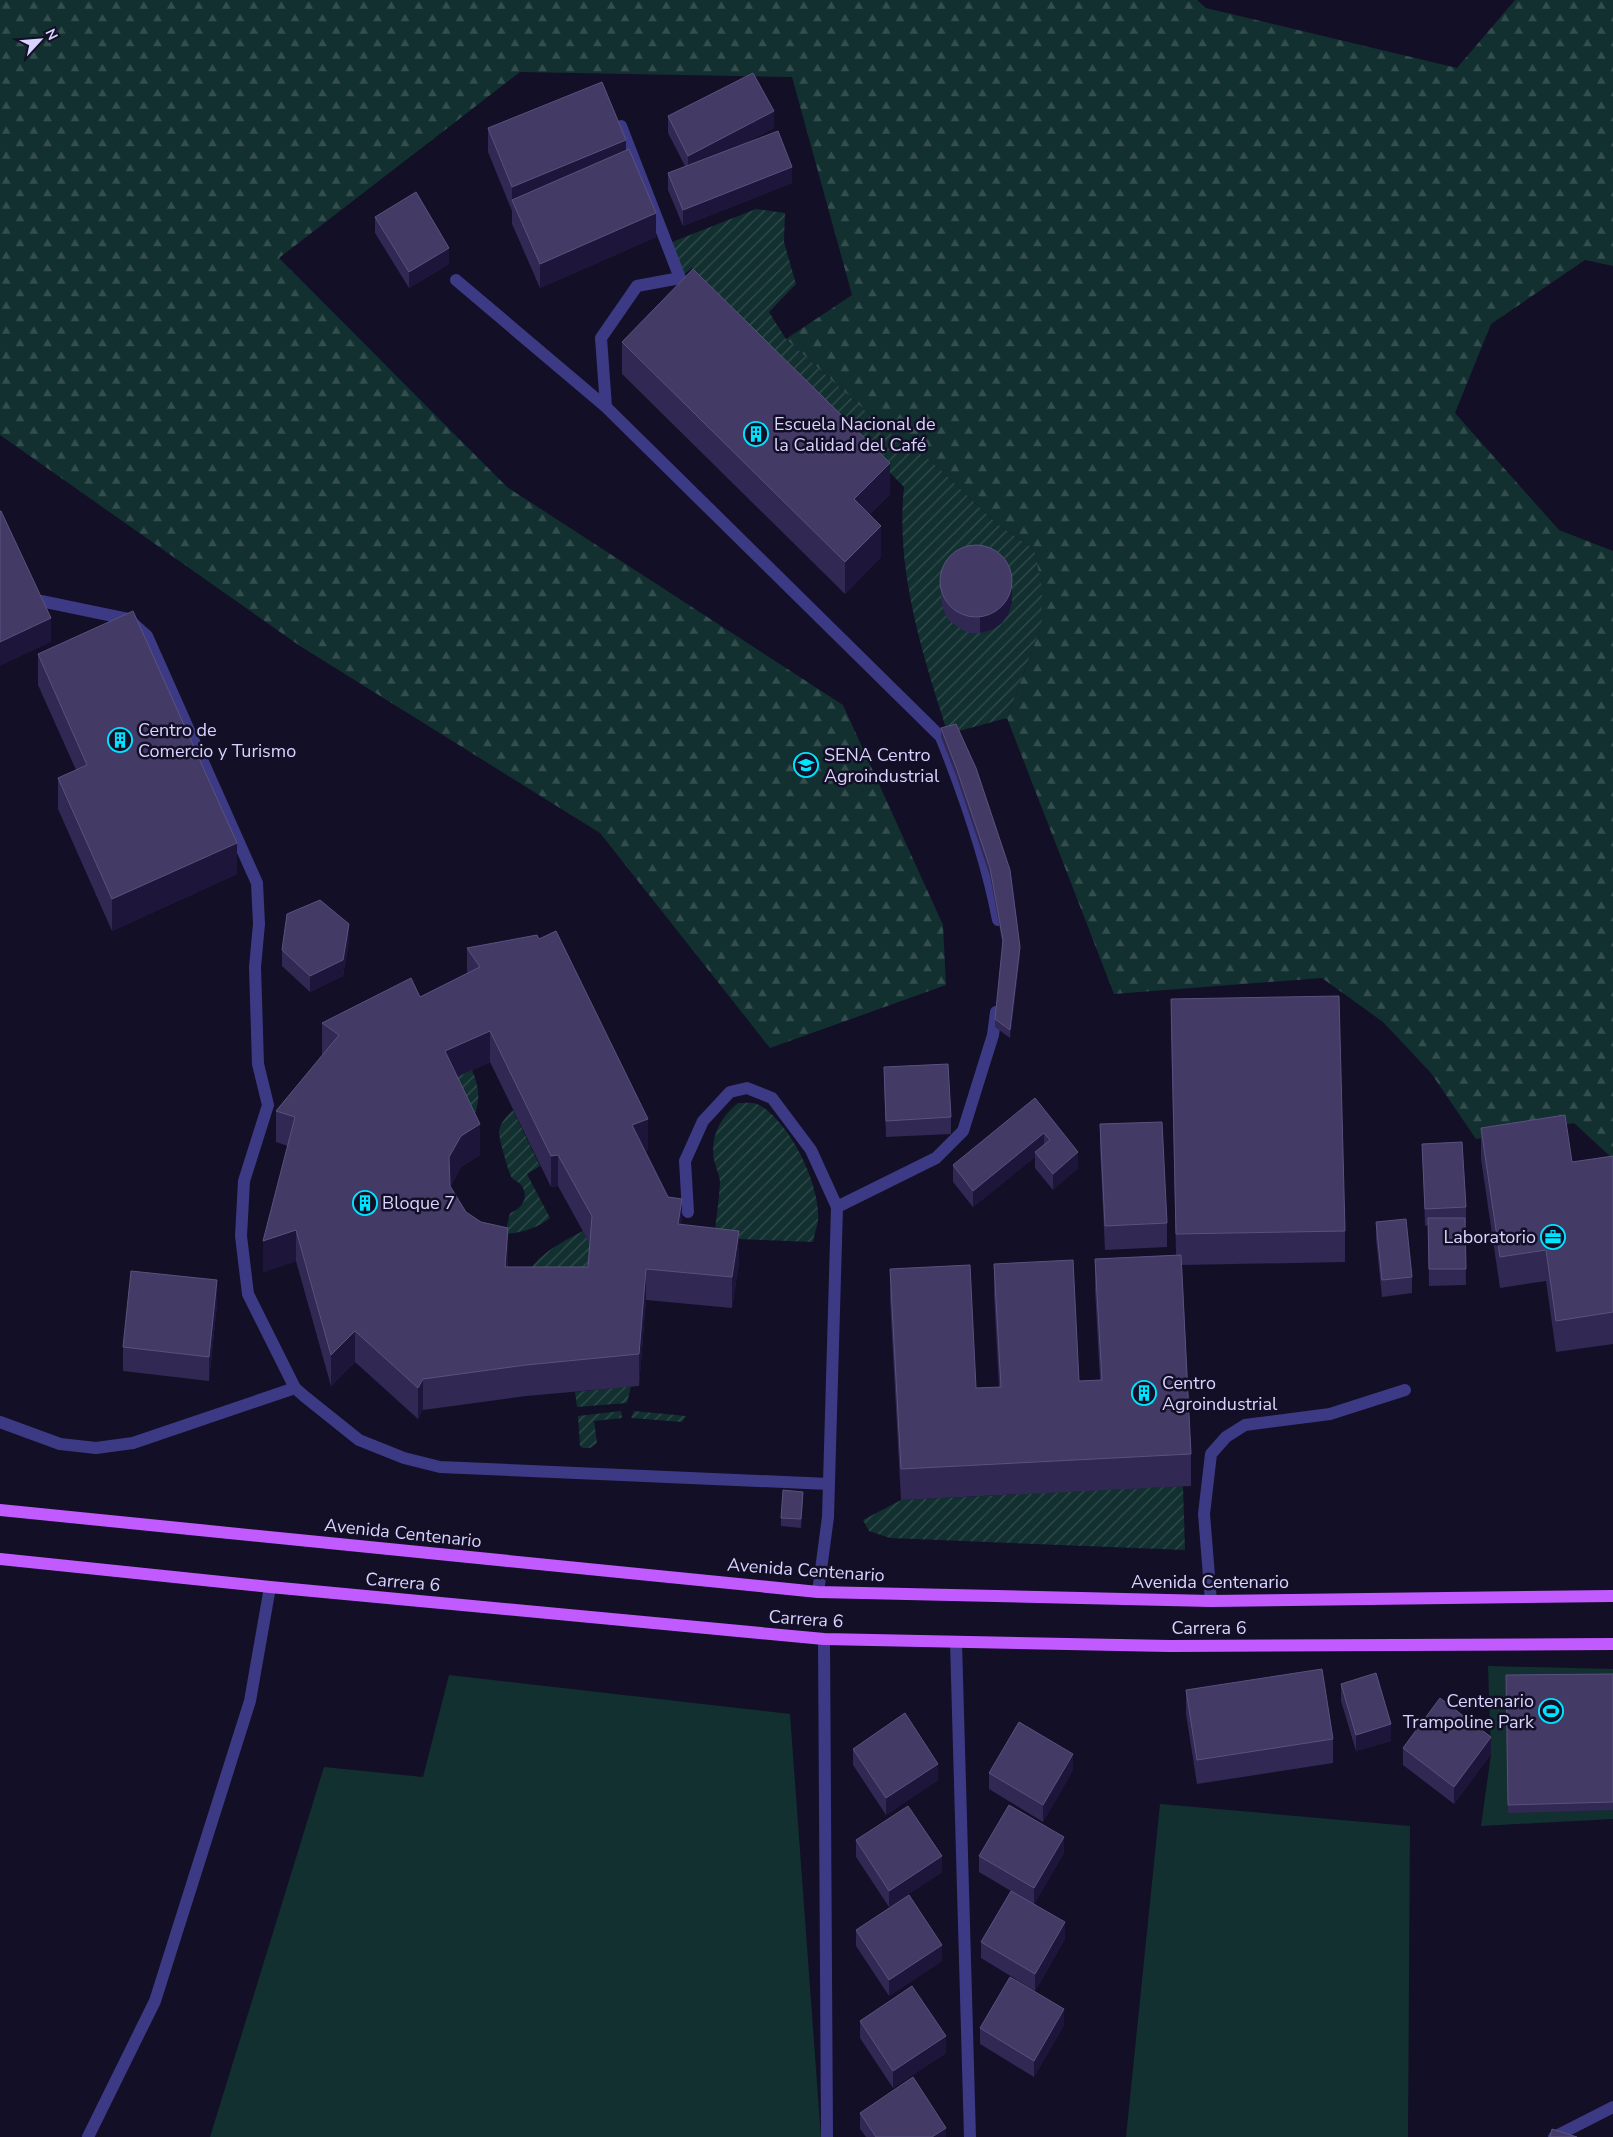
<svg xmlns="http://www.w3.org/2000/svg" width="1613" height="2137" font-family="'Nunito Sans',sans-serif">
<style>
.grass{fill:#12302f}
.forest{fill:url(#forest-firs)}
.garden{fill:url(#garden-furrows)}
.lines{fill:none;stroke-linecap:round;stroke-linejoin:round}
.minor{stroke:#3d3a85;stroke-width:12}
.major{stroke:#c25bff;stroke-width:12}
.wall{fill:#312854;fill-rule:evenodd}
.shaded-wall{fill:#1d163a}
.building{fill:#433a66;stroke:#5a527e;fill-rule:evenodd}
.labels{text-anchor:middle;dominant-baseline:central;stroke-width:5;stroke-linejoin:round;paint-order:stroke}
.poi-label{font-size:18px;fill:#d9d4ff;stroke:#130f26;text-anchor:start}
.street-label{font-size:18px;fill:#d9d4ff;stroke:#130f26}
</style>
<defs>
<pattern id="forest-firs" width="22" height="20" patternUnits="userSpaceOnUse" patternTransform="scale(1.25)"><rect width="22" height="20" fill="#12302f"/><path d="M5 1l3.5 6h-7zM16 11l3.5 6h-7z" fill="#344d4e"/></pattern>
<pattern id="garden-furrows" width="10" height="10" patternUnits="userSpaceOnUse" patternTransform="scale(1.25)"><rect width="10" height="10" fill="#12302f"/><path d="M-1 1l2-2M0 10L10 0M9 11l2-2" fill="none" stroke="#344d4e"/></pattern>
</defs>
<rect width="100%" height="100%" fill="#130f26"/>
<path class="grass" d="M1488 1666 1613 1669V1819L1481 1826 1491 1754Z
M449 1675 790 1714 821 2137H210L324 1767 423 1777Z
M1160 1804 1410 1826 1408 2137H1126Z"/>
<path class="forest" d="M0 0H1197L1206 8 1457 68 1515 0H1613V266L1585 260 1491 324 1455 413 1559 530 1613 551V1159L1574 1123 1476 1139 1431 1073 1383 1022 1322 978 1114 994 1007 718 1041 626 1034 549 997 524 930 460 900 442 786 339 852 295 792 77 520 72 279 258 507 487 843 705 943 925 946 985 770 1048 600 833 300 646 0 435Z"/>
<path class="garden" d="M756 209 785 213 784 242 796 284 769 312 786 339 900 442 930 460 997 524 1034 549 1042 587 1041 626 1007 718 948 734C923 656 895 570 904 487L713 292 692 268 680 278 667 244Z
M472 1070C480 1088 481 1103 472 1120L445 1082Z
M738 1103C744 1103 752 1102 757 1104 789 1119 821 1186 818 1220 817 1227 814 1235 813 1242L714 1238C716 1220 719 1201 720 1183 720 1176 716 1168 714 1160 710 1137 720 1117 738 1103Z
M513 1110 540 1166 527 1174 550 1218C538 1228 521 1233 505 1234L510 1213C522 1209 530 1197 521 1185 519 1182 515 1181 512 1178 509 1175 499 1138 499 1133 499 1124 507 1116 513 1110Z
M583 1231 592 1248 588 1298 526 1275C540 1253 560 1243 583 1231Z
M631 1386 627 1403 577 1407 575 1392Z
M621 1411 622 1418 594 1421 597 1443 590 1448H583L580 1446 578 1416Z
M634 1411 686 1416 682 1422 631 1418Z
M1183 1486 1185 1550 890 1538 869 1531 863 1520 901 1500Z"/>
<g class="lines">
<path class="minor" d="M456 280 606 407 941 737C965 797 986 857 998 920
M606 407 601 338 637 286 680 278 621 126
M41 601 128 619 147 636 257 883 259 924 255 967 258 1064 268 1105 244 1181 241 1236 248 1294 295 1388 304 1396 359 1440 404 1458 440 1467 829 1484
M837 1207 936 1158 963 1131 993 1035 996 1012
M688 1212 685 1161 703 1121 730 1092 747 1088 772 1098 811 1150 837 1207 828 1517 818 1592
M0 1422 60 1444 96 1448 133 1443 295 1388
M1211 1601 1204 1514 1211 1454 1226 1437 1245 1425 1330 1414 1405 1390
M824 1639 827 2137
M956 1642 970 2137
M88 2137 155 2001 250 1701 270 1587
M1554 2137 1613 2107"/>
<path class="major" d="M0 1510 818 1592 1211 1601 1613 1596
M0 1559 270 1587 824 1639 1170 1646 1613 1644"/>
</g>
<path class="wall" d="M668 116 774 128 739 146 792 183 683 226 668 190V173L685 166 668 133Z
M488 128 626 150 656 237 540 288 512 224V211L488 152Z
M375 217 449 264 409 288 375 233Z
M622 342 890 494 870 514 881 557 845 594 622 374Z
M941 582 1012 602 1009 613 1002 623 992 630 980 633H968L958 627 948 620 943 609 941 598Z
M38 654 237 874 112 931 58 809V778L76 770 38 685Z
M956 724 1020 955 1010 1038 995 1027V1019L1003 946 990 876 957 778 941 737V728Z
M349 941 343 976 310 992 282 966V950Z
M467 948 648 1150 645 1151 682 1225 739 1262 732 1308 646 1300 639 1386 526 1396 423 1410 418 1419 355 1362 331 1386 296 1261 263 1272 288 1146 276 1142V1111L323 1055 322 1054V1023L420 997 467 973ZM490 1062 551 1187 558 1186 590 1244 588 1267H508V1259L466 1212 450 1187 461 1167 480 1155 457 1077Z
M1171 999 1345 1231V1262L1182 1265 1191 1454V1486L901 1500 890 1300V1269L976 1388 999 1387 994 1295V1264L1079 1381 1100 1380 1095 1290V1259L1176 1255 1171 1031Z
M884 1067 951 1117V1134L886 1137 884 1083Z
M1035 1098 1078 1168 1053 1190 1035 1168V1157L973 1207 953 1182V1165Z
M1100 1124 1167 1223V1247L1105 1250 1100 1148Z
M1481 1128 1572 1162 1613 1156V1344L1556 1352 1546 1281 1500 1288 1481 1159Z
M1422 1144 1466 1207V1223H1465L1466 1285 1429 1286 1428 1225 1425 1226Z
M1376 1222 1412 1277V1293L1382 1297 1376 1239Z
M217 1304 209 1381 123 1371V1347Z
M803 1500 801 1528 781 1526V1518Z
M1613 1674V1810L1508 1813 1506 1675Z
M1341 1684 1391 1741 1356 1751 1341 1701Z
M1186 1690 1333 1739V1763L1197 1784 1186 1714Z
M1403 1748 1491 1754 1454 1804 1403 1765Z
M853 1749 938 1780 886 1815 853 1765Z
M1073 1770 1043 1822 989 1789V1773Z
M856 1840 942 1872 889 1907 856 1857Z
M1064 1853 1034 1904 1065 1939 1035 1991 981 1958V1942L1011 1891 979 1872V1856Z
M856 1930 942 1961 889 1996 856 1946Z
M860 2021 946 2053 893 2088 860 2038Z
M1064 2025 1034 2077 980 2044V2028Z
M860 2113 946 2137H866L860 2129Z"/>
<path class="shaded-wall" d="M774 111V128L688 172V156Z
M626 140V164L512 200V211V187Z
M792 167V183L683 226V210Z
M656 213V237L540 288V264Z
M449 248V264L409 288V272Z
M890 463V494L854 530V499Z
M881 526V557L845 594V562Z
M1012 585V602L1009 613 1002 623 992 630 980 633V617Z
M51 618V642L0 666V642Z
M237 843V874L112 931V899Z
M349 924V941L343 976 310 992V976Z
M1020 947V955L1010 1038V1030Z
M490 1031V1062L445 1082V1051Z
M648 1119V1150L632 1156V1125Z
M480 1124V1155L461 1167 449 1188V1157L461 1136Z
M1044 1133V1150L1035 1152V1157L973 1207V1191Z
M1078 1152V1168L1053 1190V1174Z
M558 1155V1186L551 1187V1156Z
M682 1199V1230L678 1224Z
M508 1228V1259L505 1298V1267Z
M296 1230V1261L263 1272V1241Z
M739 1231V1262L732 1308V1277Z
M646 1269V1300L639 1386V1354Z
M217 1280V1304L209 1381V1357Z
M355 1331V1362L331 1386V1355Z
M423 1379V1410L418 1419V1388Z
M803 1492V1500L801 1528V1519Z
M1391 1724V1741L1356 1751V1735Z
M1491 1737V1754L1454 1804V1787Z
M1073 1754V1770L1043 1822V1805Z
M938 1764V1780L886 1815V1798Z
M1064 1837V1853L1034 1905V1888Z
M942 1856V1872L889 1907V1891Z
M1065 1922V1939L1035 1991V1974Z
M942 1945V1961L889 1996V1980Z
M1064 2009V2025L1034 2077V2061Z
M946 2036V2053L893 2088V2071Z
M946 2128V2137H932Z"/>
<path class="building" d="M753 73 774 111 688 156 668 116Z
M602 82 626 140 512 187 488 128Z
M778 131 792 167 683 210 668 173Z
M629 149 656 213 540 264 512 200Z
M416 192 449 248 409 272 375 217Z
M693 269 890 463 854 499 881 526 845 562 622 342Z
M0 511H1L51 618 0 642Z
M940 581a36 36 0 1 1 72 0a36 36 0 1 1-72 0Z
M133 611 237 843 112 899 58 778 87 765 38 654Z
M956 724 976 768 1010 870 1020 947 1010 1030 995 1019 1003 940 990 868 957 770 941 728Z
M320 900 349 924 343 960 310 976 282 950 287 914Z
M556 931 648 1119 632 1125 668 1197 682 1199 678 1224 739 1231 732 1277 646 1269 639 1354 526 1365 423 1379 418 1388 355 1331 331 1355 296 1230 263 1241 295 1117 276 1111 339 1035 322 1023 411 978 420 997 480 967 467 948 537 935 539 939ZM490 1031 551 1156 558 1155 592 1216 588 1267H505L508 1228 481 1222 466 1212 450 1186 449 1157 461 1136 480 1124 445 1051Z
M1339 996 1345 1231 1176 1234 1171 999Z
M948 1064 951 1117 886 1121 884 1067Z
M1035 1098 1078 1152 1053 1174 1035 1152 1050 1140 1044 1133 973 1191 953 1165Z
M1565 1115 1572 1162 1613 1156V1312L1556 1321 1546 1250 1500 1257 1481 1128Z
M1162 1122 1167 1223 1105 1226 1100 1124Z
M1462 1142 1466 1207 1425 1209 1422 1144Z
M1428 1218H1465L1466 1269H1429Z
M1406 1219 1412 1277 1382 1280 1376 1222Z
M1181 1255 1191 1454 901 1469 890 1269 970 1265 976 1388 1001 1387 994 1264 1073 1260 1079 1381 1102 1380 1095 1259Z
M131 1271 217 1280 209 1357 123 1347Z
M783 1490 803 1492 801 1519 781 1518Z
M1322 1669 1333 1739 1197 1760 1186 1690Z
M1376 1673 1391 1724 1356 1735 1341 1684Z
M1613 1674V1802L1508 1805 1506 1675Z
M1440 1698 1491 1737 1454 1787 1403 1748Z
M905 1713 938 1764 886 1798 853 1749Z
M1019 1722 1073 1754 1043 1805 989 1773Z
M1009 1805 1064 1837 1034 1888 979 1856Z
M908 1806 942 1856 889 1891 856 1840Z
M1011 1891 1065 1922 1035 1974 981 1942Z
M909 1895 942 1945 889 1980 856 1930Z
M1010 1977 1064 2009 1034 2061 980 2028Z
M912 1986 946 2036 893 2071 860 2021Z
M913 2077 946 2128 932 2137H876L860 2113Z
M1552 2129 1577 2137H1550Z"/>
<defs>
<symbol id="building-ring" viewBox="-11 -11 22 22"><circle r="9.5" fill="#130f26" stroke="#00e5ff" stroke-width="1.5"/><path d="M-4-6H4V6H1V3H-1V6H-4ZM-2.5-4.3h1.7v1.8h-1.7ZM.8-4.3h1.7v1.8H.8ZM-2.5-1h1.7V.8h-1.7ZM.8-1h1.7V.8H.8Z" fill="#00e5ff"/></symbol>
<symbol id="university-ring" viewBox="-11 -11 22 22"><circle r="9.5" fill="#130f26" stroke="#00e5ff" stroke-width="1.5"/><path d="M0-5L7-2L0 1L-7-2ZM-4 1L0 2.5L4 1V4Q0 6-4 4Z" fill="#00e5ff"/></symbol>
<symbol id="office-ring" viewBox="-11 -11 22 22"><circle r="9.5" fill="#130f26" stroke="#00e5ff" stroke-width="1.5"/><path d="M-6-3h4V-5.5h4V-3h4V5H-6ZM-1-4.5V-3h2v-1.5ZM-6 0V1H6V0Z" fill="#00e5ff"/></symbol>
<symbol id="stadium-ring" viewBox="-11 -11 22 22"><circle r="9.5" fill="#130f26" stroke="#00e5ff" stroke-width="1.5"/><path d="M0-5a6.5 5 0 1 0 0 10a6.5 5 0 1 0 0-10ZM-3.5-1.8h7v3.6h-7Z" fill="#00e5ff"/></symbol>
</defs>
<g fill-rule="evenodd">
<use href="#building-ring" x="742" y="420" width="28" height="28"/>
<use href="#building-ring" x="106" y="726" width="28" height="28"/>
<use href="#university-ring" x="792" y="751" width="28" height="28"/>
<use href="#building-ring" x="351" y="1189" width="28" height="28"/>
<use href="#office-ring" x="1539" y="1223" width="28" height="28"/>
<use href="#building-ring" x="1130" y="1379" width="28" height="28"/>
<use href="#stadium-ring" x="1537" y="1697" width="28" height="28"/>
</g>
<g class="labels">
<g class="poi-label">
<text x="774" y="424">Escuela Nacional de<tspan x="774" dy="21">la Calidad del Café</tspan></text>
<text x="138" y="730">Centro de<tspan x="138" dy="21">Comercio y Turismo</tspan></text>
<text x="824" y="755">SENA Centro<tspan x="824" dy="21">Agroindustrial</tspan></text>
<text x="382" y="1203">Bloque 7</text>
<text x="1536" y="1237" text-anchor="end">Laboratorio</text>
<text x="1162" y="1383">Centro<tspan x="1162" dy="21">Agroindustrial</tspan></text>
<text x="1534" y="1701" text-anchor="end">Centenario<tspan x="1534" dy="21">Trampoline Park</tspan></text>
</g>
<g class="street-label">
<text transform="translate(403 1533) rotate(6)">Avenida Centenario</text>
<text transform="translate(806 1570) rotate(4)">Avenida Centenario</text>
<text transform="translate(403 1582) rotate(5)">Carrera 6</text>
<text x="1210" y="1582">Avenida Centenario</text>
<text transform="translate(806 1619) rotate(4)">Carrera 6</text>
<text x="1209" y="1628">Carrera 6</text>
</g>
</g>
<g transform="translate(40 40) rotate(64)" stroke="#130f26" stroke-width="4" paint-order="stroke">
<path d="M0-4L9 19L0 12L-9 19Z" fill="#d9d4ff"/>
<text y="-8" font-size="14" font-weight="bold" text-anchor="middle" fill="#d9d4ff">N</text>
</g>
</svg>
